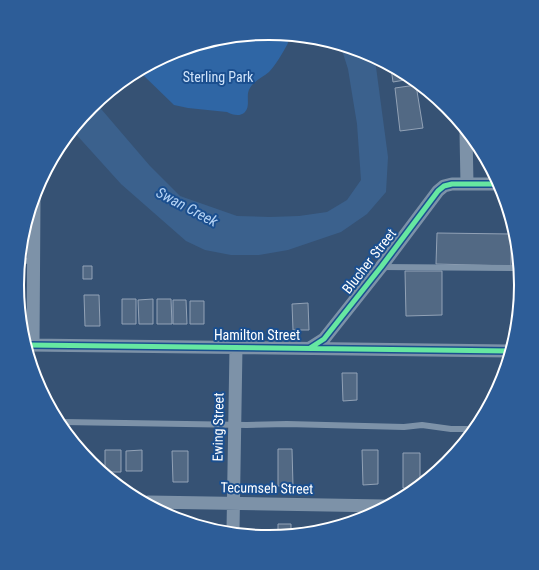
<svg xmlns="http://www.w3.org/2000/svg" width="539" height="570" font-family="'Roboto Condensed',sans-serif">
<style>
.green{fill:#2f66a5}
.water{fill:#3b618d}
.building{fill:#526984;stroke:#92a2b6}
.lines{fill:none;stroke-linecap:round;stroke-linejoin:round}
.service{stroke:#7d92a8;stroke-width:6}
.minor{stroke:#7d92a8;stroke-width:13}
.cycleway-casing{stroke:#1b4f8f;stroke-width:8}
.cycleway{stroke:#66e7a1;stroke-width:5}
.labels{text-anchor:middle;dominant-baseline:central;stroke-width:4;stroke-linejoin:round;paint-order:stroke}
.park-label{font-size:14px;fill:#cfe3fa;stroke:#1b4f8f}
.street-label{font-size:14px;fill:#fff;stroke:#1b4f8f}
.water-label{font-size:15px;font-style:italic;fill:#b5d3f5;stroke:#1b4f8f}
.rim{fill:none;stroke:#fff;stroke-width:2}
</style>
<rect width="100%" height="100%" fill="#365274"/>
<path class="green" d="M270 33 287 36 288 43C284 51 275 66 269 72 263 77 254 81 250 88 245 95 251 105 245 112 240 117 233 115 227 112L188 108 174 105 141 73 173 52Z"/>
<path class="water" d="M341 47 366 52 371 55 376 67 388 157 386 192 367 214 341 232 288 250 259 255H231L205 250 186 241 121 184 74 132 91 106 96 103 150 166 180 196 237 216 270 217 299 216 327 212 347 200 361 180 357 124 348 69Z"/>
<path class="building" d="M391 68 404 77 405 80 393 82Z
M416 85 423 128 400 131 395 88Z
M437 233 511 234V266L436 264Z
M83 266H92V279H83Z
M405 271H442V315L406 316Z
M84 295H99L100 326H85Z
M122 299H136V324H122Z
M153 299V324H139L138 300Z
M157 299H171L172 324H157Z
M173 300H186L187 324H173Z
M190 301H204V324H190Z
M308 303 309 330H293L292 304Z
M342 373H357V400L343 401Z
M278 449H292L293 486H278Z
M105 450H121V472H105Z
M142 450V471H126V451Z
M362 450H378V484L363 485Z
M172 451H188V482H173Z
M403 453H420V482L411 488H403Z
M278 524H291V533L278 536Z"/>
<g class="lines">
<path class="service" d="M22 260 34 262
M382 267 519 268
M63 422 247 425 287 424 404 427 422 425 451 429H471"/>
<path class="minor" d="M466 133 467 184
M29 345 509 351
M33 345 34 200
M310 348 324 339 381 267 438 191 444 186 452 184H500
M148 502 385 506
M233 530 236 347"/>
<defs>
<path id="cycleway" d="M29 345 509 351
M310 348 324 339 381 267 438 191 444 186 452 184H500"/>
</defs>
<use href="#cycleway" class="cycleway-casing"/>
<use href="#cycleway" class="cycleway"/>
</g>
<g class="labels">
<g class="park-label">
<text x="218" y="77">Sterling Park</text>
</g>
<g class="street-label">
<text transform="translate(369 261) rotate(-52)">Blucher Street</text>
<text x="257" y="335">Hamilton Street</text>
<text transform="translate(218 427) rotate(-89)">Ewing Street</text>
<text transform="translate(267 488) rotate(1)">Tecumseh Street</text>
</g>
<g class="water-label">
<text transform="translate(187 207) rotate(28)">Swan Creek</text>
</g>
</g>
<path d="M0 0H539V570H0ZM24 285a245 245 0 1 1 490 0a245 245 0 1 1-490 0Z" fill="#2d5d98" fill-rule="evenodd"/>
<path class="rim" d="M24 285a245 245 0 1 1 490 0a245 245 0 1 1-490 0Z"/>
</svg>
